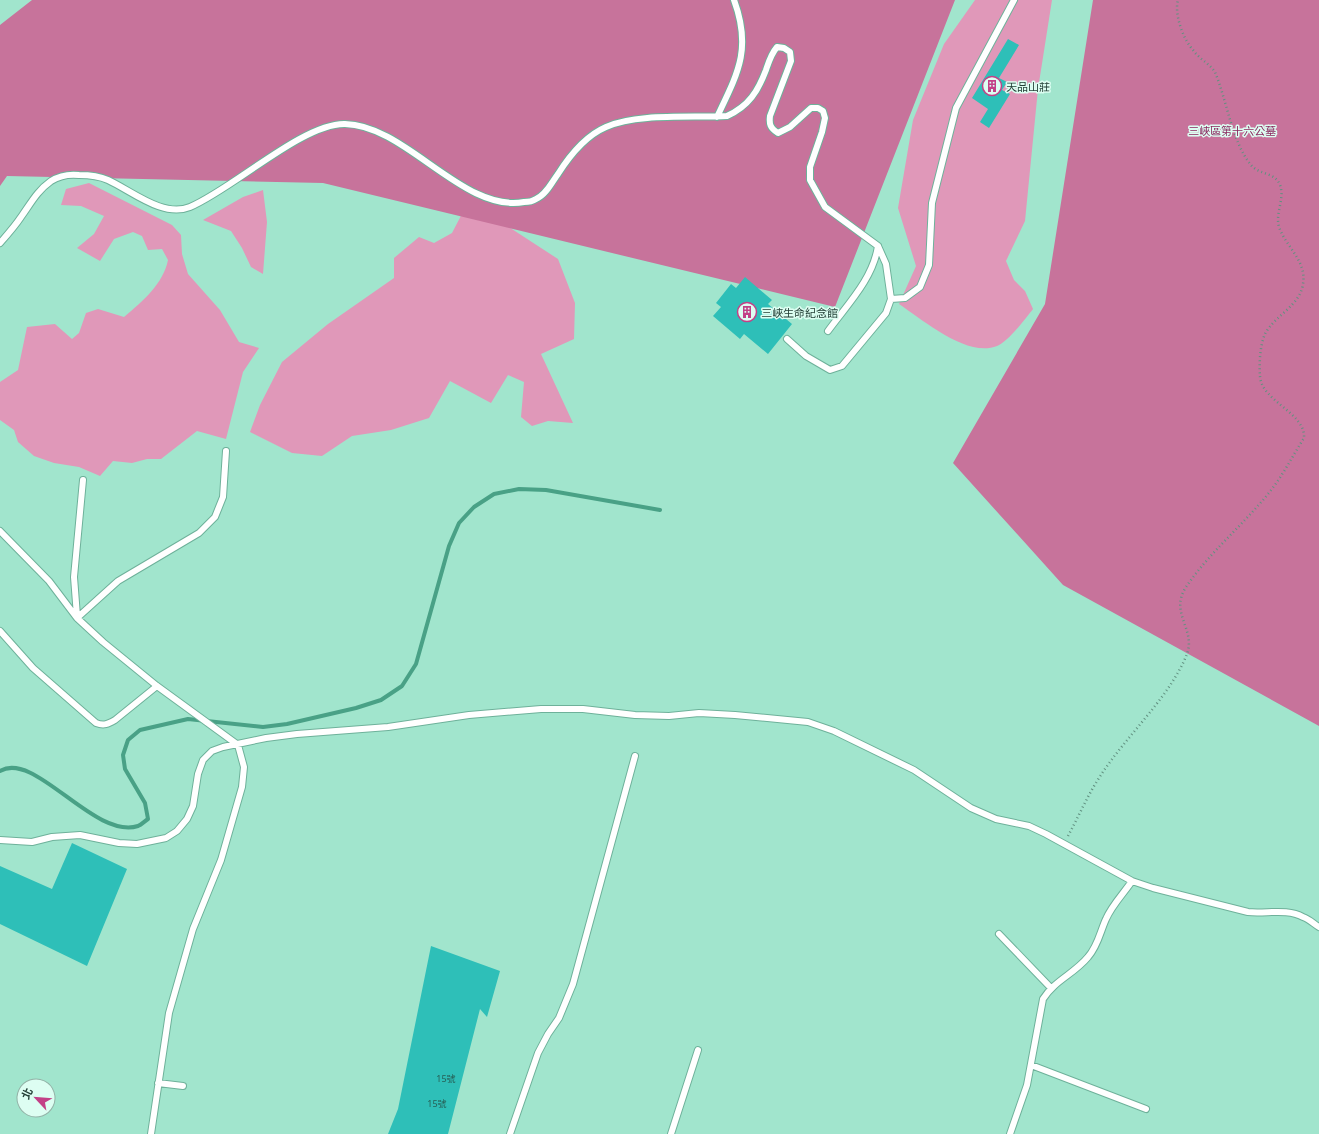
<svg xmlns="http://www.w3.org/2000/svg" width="1319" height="1134" font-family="'Noto Sans','Noto Sans TC',sans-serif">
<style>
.green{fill:#e098b9}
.forest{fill:#c7739b}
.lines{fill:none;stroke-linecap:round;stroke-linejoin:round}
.stream{stroke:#49a186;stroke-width:4}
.building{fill:#2ebfb8}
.lane-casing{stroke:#6eb19a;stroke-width:8}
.path{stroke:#619180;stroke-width:2.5;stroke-dasharray:1 3;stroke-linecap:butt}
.lane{stroke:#fff;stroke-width:6}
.labels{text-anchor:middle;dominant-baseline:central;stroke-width:3;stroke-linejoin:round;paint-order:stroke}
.number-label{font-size:9px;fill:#265f56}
.poi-label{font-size:11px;fill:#233f36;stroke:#ddfef2;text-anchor:start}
.park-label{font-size:11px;fill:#8a265e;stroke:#ddfef2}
</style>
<rect width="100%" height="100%" fill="#a1e5cd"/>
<path class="green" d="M975 0H1052L1038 89 1025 221 1006 261 1014 280 1025 291 1033 309C1026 318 1007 343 997 346 967 358 923 320 899 304L916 266 898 208 913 120 944 44Z
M89 183 172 225 181 235 182 254 188 274 220 310 239 342 259 348 243 372 226 439 197 431 161 459H147L132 463 113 461 100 476 79 467 54 463 34 456 18 442 14 430 0 420V382L18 370 27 327 55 324 72 339 79 333 86 313 98 309 124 317C143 301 163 284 168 260L162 249 148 250 142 236 133 232 114 239 100 261 77 248 94 234 104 216 81 206 61 205 66 189Z
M263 190 267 222 263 274 251 267 242 248 231 231 203 220 243 197Z
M465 208 504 224 558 259 575 303 574 339 541 354 573 423 548 421 532 426 521 417 524 382 508 375 491 403 450 381 429 418 391 430 352 436 322 456 292 453 250 432 260 405 282 362 328 324 394 278V258L419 237 434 243 452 233Z"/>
<path class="forest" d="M32 0H955L835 307 323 183 7 176 0 186V25Z
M1093 0H1319V726L1063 585 953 463 1045 304Z"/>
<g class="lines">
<path class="stream" d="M0 771C35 750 94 840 138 826 141 825 145 821 148 819L145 803 125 769 123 755 128 740 140 730 188 719 263 727 287 724 356 708 381 700 402 686 416 664 449 546 459 523 474 507 494 494 519 489 546 490 660 510"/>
</g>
<path class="building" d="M1008 39 1019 45 999 78 1007 82 1002 90 1010 94 989 128 980 122 988 109 972 98Z
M745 277 772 300 768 304 792 324 768 354 744 334 740 339 713 316 721 307 716 303 731 284 736 288Z
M72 843 127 869 87 966 0 924V866L52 889Z
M431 946 500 971 487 1017 480 1009 448 1134H388L398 1109Z"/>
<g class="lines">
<defs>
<path id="lane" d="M717 117C738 73 752 49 734 0
M0 243C8 234 15 226 21 217 31 203 37 191 51 181 59 176 70 174 79 175 89 175 99 176 108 180 132 191 163 218 190 207 233 189 303 123 345 124 406 125 463 213 524 202 528 202 533 201 536 199 546 195 552 182 558 174 570 155 585 136 606 127 637 113 692 118 727 116 749 106 758 91 766 70 769 61 771 54 777 47L784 48 790 52 791 61 770 116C769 124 770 128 778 133L790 127 811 108H818L823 111 825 118 822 132 810 167V180L825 207 878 246 886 264 891 299 886 313 842 366 830 370 806 356 787 339
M891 299 905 298 920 287 929 265 932 203 956 108 1014 0
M828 331C847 305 873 279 878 246
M0 531 49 581 77 618 103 642 157 686 238 745 244 767 242 787 221 860 193 929 169 1013 151 1134
M77 616 74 577 83 480
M77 618 118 581 199 533 215 517 223 497 226 451
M0 631 33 668 96 723C104 726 108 724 115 720L157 686
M0 840 32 842 52 837 80 835 119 843 137 844 166 838 177 831 187 819 193 806 198 774 203 760 212 751 223 747 266 738 297 734 388 727 469 715 541 709H583L635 715 669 716 699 713 735 715 808 722 834 731 914 770 971 808 996 819 1029 826 1046 834 1132 881 1153 888 1248 912C1266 914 1287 908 1303 917 1309 919 1314 924 1319 927
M999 934 1050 987
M1031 1065 1146 1109
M158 1083 183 1086
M510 1134 538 1053 548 1034 559 1018 573 984 635 756
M671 1134 698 1050
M1010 1134 1027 1085 1043 999C1055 980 1074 974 1088 957 1098 946 1100 932 1106 919 1112 905 1124 893 1132 881"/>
</defs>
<use href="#lane" class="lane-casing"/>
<path class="path" d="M1068 836C1079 816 1088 794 1101 775 1126 736 1170 697 1187 654 1196 629 1169 613 1186 587 1209 553 1242 526 1268 494 1282 477 1292 457 1304 438 1306 413 1261 401 1260 376 1259 364 1260 345 1265 334 1274 316 1300 306 1303 284 1307 261 1286 247 1279 227 1275 213 1285 199 1280 185 1275 172 1259 175 1251 165 1232 142 1227 101 1215 72 1209 63 1199 59 1193 50 1183 39 1174 14 1178 0"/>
<use href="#lane" class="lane"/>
</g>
<defs>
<symbol id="building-ring" viewBox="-11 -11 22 22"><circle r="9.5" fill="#ddfef2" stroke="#c34087" stroke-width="1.5"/><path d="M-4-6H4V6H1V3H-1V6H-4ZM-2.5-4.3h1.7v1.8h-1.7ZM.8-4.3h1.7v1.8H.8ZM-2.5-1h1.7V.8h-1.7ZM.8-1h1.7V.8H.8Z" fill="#c34087"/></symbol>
</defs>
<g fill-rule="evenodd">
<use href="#building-ring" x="981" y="75" width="22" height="22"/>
<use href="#building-ring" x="736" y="301" width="22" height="22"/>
</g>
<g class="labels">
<g class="number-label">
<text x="446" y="1078">15號</text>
<text x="437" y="1103">15號</text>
</g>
<g class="poi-label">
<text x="1006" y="86">天品山莊</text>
<text x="761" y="312">三峽生命紀念館</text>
</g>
<g class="park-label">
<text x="1232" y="130">三峽區第十六公墓</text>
</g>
</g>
<g transform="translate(36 1098) rotate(296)"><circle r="19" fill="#ddfef2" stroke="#93b2a7"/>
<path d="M0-3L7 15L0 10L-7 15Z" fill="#c34087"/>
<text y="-6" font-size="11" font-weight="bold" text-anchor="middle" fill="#233f36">北</text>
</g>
</svg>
